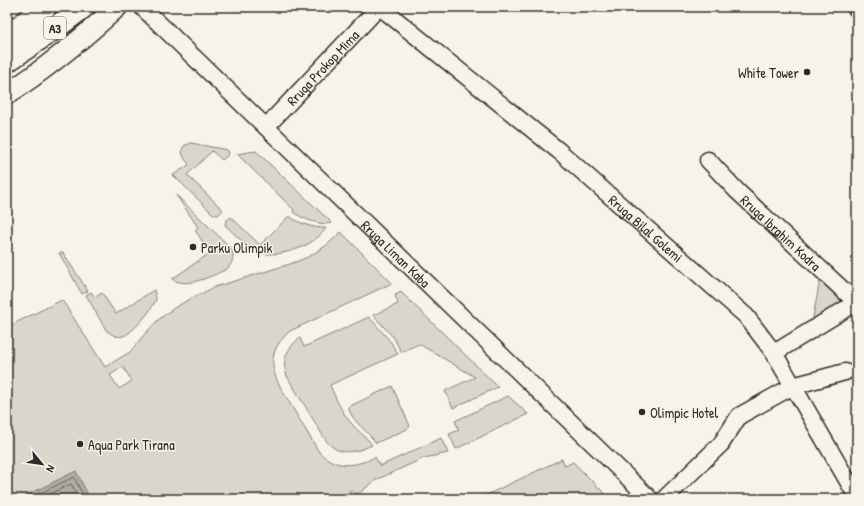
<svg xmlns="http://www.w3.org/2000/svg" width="864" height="506" font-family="'Patrick Hand',sans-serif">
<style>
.green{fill:#dad6cc;stroke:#82807c;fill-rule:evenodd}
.water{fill:#afaca4;stroke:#7a7874}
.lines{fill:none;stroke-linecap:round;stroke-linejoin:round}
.shore{stroke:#605f5b;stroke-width:1}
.minor-casing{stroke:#2b2b2b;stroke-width:19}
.major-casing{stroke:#2b2b2b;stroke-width:23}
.highway-casing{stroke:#2b2b2b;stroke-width:25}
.minor{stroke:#f7f3e8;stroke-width:16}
.major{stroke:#f7f3e8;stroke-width:20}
.highway{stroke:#f7f3e8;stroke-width:22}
.poi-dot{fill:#2b2b2b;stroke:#f7f3e8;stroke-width:1.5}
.labels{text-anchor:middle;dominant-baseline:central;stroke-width:3;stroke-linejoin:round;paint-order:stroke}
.shield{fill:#f7f3e8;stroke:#686764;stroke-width:1}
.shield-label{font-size:13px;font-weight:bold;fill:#2b2b2b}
.street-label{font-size:14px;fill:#2b2b2b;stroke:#f7f3e8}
.poi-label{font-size:14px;fill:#2b2b2b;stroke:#f7f3e8;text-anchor:start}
</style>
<rect width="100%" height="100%" fill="#f7f3e8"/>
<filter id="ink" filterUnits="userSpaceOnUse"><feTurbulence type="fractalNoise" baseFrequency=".025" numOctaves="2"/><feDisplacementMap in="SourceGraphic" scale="8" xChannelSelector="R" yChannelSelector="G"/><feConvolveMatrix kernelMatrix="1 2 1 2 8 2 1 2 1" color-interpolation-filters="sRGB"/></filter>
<g filter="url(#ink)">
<path class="green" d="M191 143 227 150 229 152 228 155 222 160 212 151 187 175 223 210 218 215 213 214 173 175 189 165C185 158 179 153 184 146Z
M256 151 332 223C320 226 303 219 293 212L294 210 237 154Z
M176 195 231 248C235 255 233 263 227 269 212 276 187 289 172 279L210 253 195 230 198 227Z
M289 216C300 224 313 228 326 228 314 248 271 262 250 249L225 225 226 221 231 217 260 245Z
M341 232 392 283 290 331C260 357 275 379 292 407 301 422 310 437 319 452 336 469 355 467 375 457L380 466 441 438 448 453 424 458 376 480 358 494 349 490 353 499H7V327L62 300 105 367 130 352 143 336 158 320 174 308 188 300 215 287 290 264 308 257 327 245ZM123 367 132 381 119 389 110 375Z
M59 253H63L88 291 82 294Z
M820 280 844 302 812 322Z
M154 290C155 293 156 296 156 299 154 308 132 334 123 336 116 338 111 334 106 330L86 295 91 292 95 297 102 293 116 314Z
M401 292 498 387 453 408 445 391 475 377 419 344 401 352 394 338 373 315 398 304 395 295Z
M369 317 390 341 398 354 330 385C336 399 342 413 352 424 358 432 366 436 372 445 355 453 337 457 325 439L288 378C280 362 287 348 300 338L304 347Z
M392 386 410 426 407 429 376 443C367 430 353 423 348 407Z
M508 396 528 414 456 449 449 434 459 430 455 421Z
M562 459 565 466 573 462 610 499H478Z"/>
<path class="water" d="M76 471 90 499H19Z"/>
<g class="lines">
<path class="shore" d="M28 499 74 477 85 499
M39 499 71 484 80 499"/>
<defs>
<g id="minor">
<path id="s1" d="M142 7 650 499"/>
<path id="s2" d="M380 7 559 151 746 316 774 353 857 497"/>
<path d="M855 7 857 9"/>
<path id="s3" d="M266 127 379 7"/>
<path id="s4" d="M708 160 737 191 857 303"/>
<path d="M774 353 857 302"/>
<path d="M664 499 721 444 739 416 793 386 845 372"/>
</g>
<path id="major" d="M7 94C46 69 83 38 117 7"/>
<path id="highway" d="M7 37 45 7
M7 61 58 26 83 7"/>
</defs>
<use href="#minor" class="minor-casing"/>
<use href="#major" class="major-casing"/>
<use href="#highway" class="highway-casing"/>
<use href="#minor" class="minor"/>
<use href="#major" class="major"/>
<use href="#highway" class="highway"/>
</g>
</g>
<g class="poi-dot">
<circle cx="807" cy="72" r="4"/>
<circle cx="193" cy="247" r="4"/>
<circle cx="642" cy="412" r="4"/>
<circle cx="80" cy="444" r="4"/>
</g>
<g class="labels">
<rect class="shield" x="44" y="17" width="22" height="22" rx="3"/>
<g class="shield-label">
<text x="55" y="28">A3</text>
</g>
<g class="street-label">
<text stroke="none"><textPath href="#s3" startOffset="82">Rruga Prokop Mima</textPath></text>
<text stroke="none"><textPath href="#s2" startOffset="346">Rruga Bilal Golemi</textPath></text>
<text stroke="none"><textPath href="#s4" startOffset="103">Rruga Ibrahim Kodra</textPath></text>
<text stroke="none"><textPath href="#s1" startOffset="354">Rruga Liman Kaba</textPath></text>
</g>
<g class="poi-label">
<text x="799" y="72" text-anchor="end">White Tower</text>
<text x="201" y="247">Parku Olimpik</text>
<text x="650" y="412">Olimpic Hotel</text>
<text x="88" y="444">Aqua Park Tirana</text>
</g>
</g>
<rect width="864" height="506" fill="none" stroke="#f7f3e8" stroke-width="24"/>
<rect x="12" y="12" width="840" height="482" fill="none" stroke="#2b2b2b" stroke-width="1.5" filter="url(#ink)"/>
<g transform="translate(42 464) rotate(119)" stroke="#f7f3e8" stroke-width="3" paint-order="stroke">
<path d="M0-3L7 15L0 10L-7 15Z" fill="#2b2b2b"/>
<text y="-6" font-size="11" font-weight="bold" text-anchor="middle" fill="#2b2b2b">N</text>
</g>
</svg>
